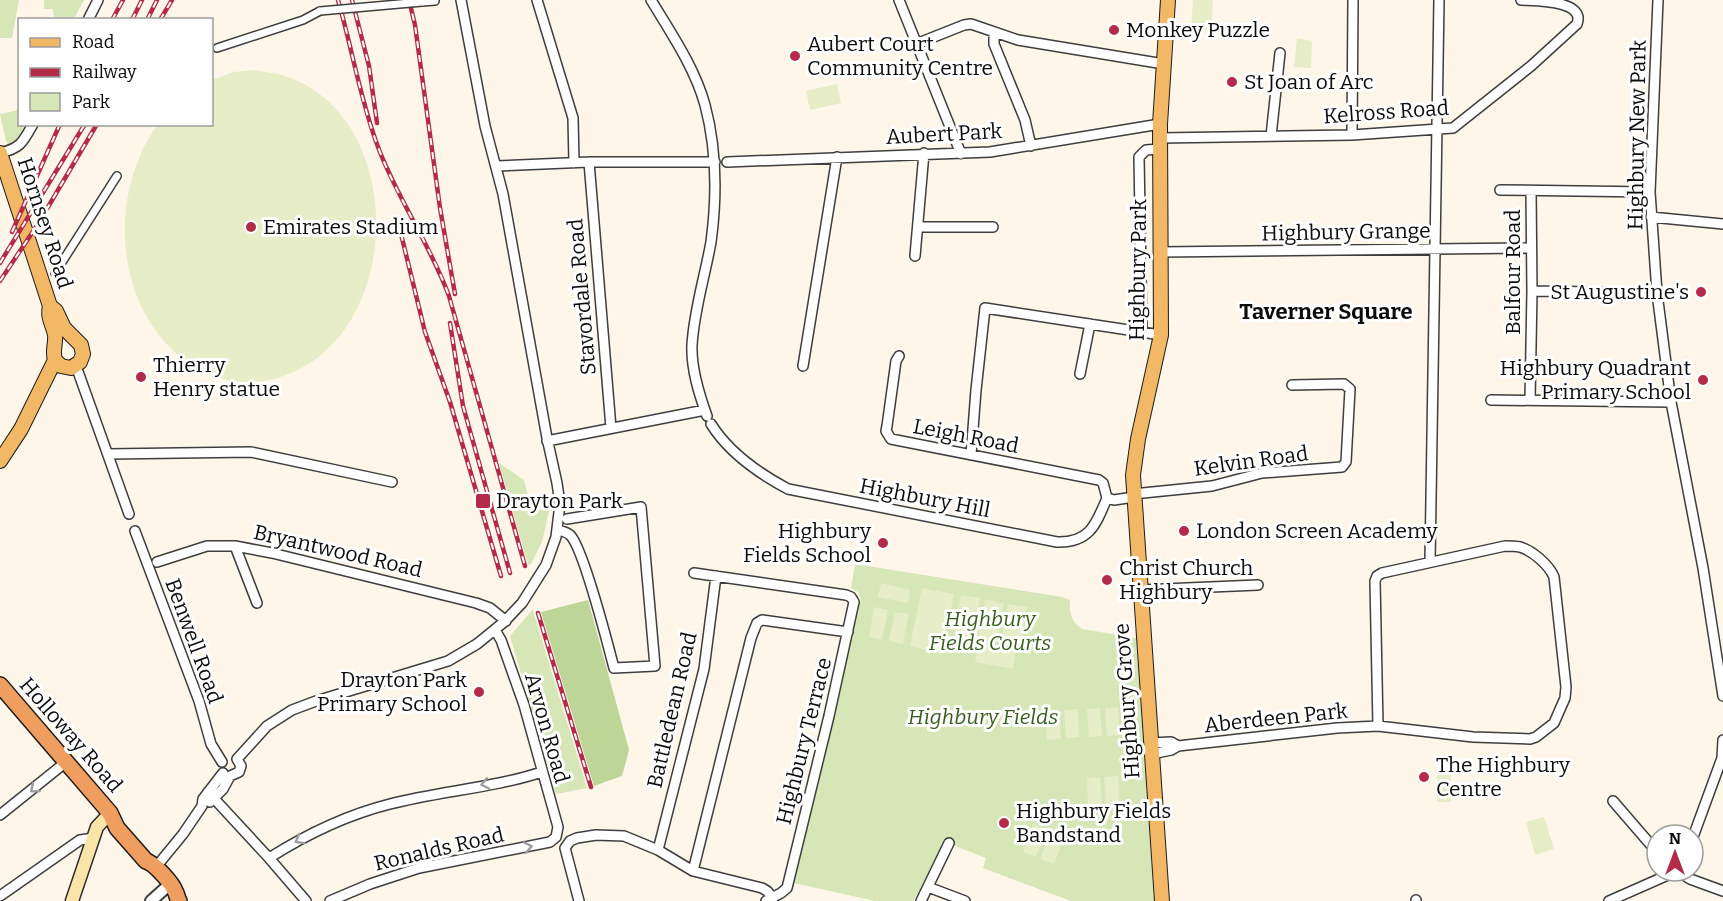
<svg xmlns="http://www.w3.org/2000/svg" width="1723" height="901" font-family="Bitter,serif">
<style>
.green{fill:#d6e6b6}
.forest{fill:#bdd596}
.pitch{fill:#e6edc7}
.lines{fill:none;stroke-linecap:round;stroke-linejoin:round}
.pedestrian-casing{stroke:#3e3e3e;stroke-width:10}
.minor-casing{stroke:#3e3e3e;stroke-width:12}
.tertiary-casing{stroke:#3e3e3e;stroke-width:14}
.secondary-casing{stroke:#2d2d2d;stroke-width:15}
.primary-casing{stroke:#1c1c1c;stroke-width:16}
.trunk-casing{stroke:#1c1c1c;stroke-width:18}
.pedestrian{stroke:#fff;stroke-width:7}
.minor{stroke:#fff;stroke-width:9}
.tertiary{stroke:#fff;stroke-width:10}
.secondary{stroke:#fbe4a7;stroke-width:12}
.primary{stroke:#f2b866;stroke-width:14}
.trunk{stroke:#f09e5f;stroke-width:15}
.rail-casing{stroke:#b32b48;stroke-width:4.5}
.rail{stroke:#fff;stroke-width:2;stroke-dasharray:7;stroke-linecap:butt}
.pedestrian-bridge-casing{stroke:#3e3e3e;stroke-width:10;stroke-linecap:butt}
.pedestrian-bridge{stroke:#fff;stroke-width:7}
.oneway{stroke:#9d9d9d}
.poi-dot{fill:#b32b48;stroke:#fff;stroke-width:2}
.labels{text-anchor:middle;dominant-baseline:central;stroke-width:6;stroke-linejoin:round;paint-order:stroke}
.poi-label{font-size:21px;fill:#0b0b0b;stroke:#fff;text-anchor:start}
.street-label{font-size:21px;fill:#0b0b0b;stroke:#fff}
.park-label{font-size:21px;font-style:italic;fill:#375e1f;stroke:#fff}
.neighbourhood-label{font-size:22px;font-weight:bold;fill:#0b0b0b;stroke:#fff}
</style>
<rect width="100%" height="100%" fill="#fef6e9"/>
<path class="green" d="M0 0H19L12 38H0Z
M44 0H84L75 17H54L53 9H44Z
M19 110 20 124 26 125 15 141 9 144 6 141 0 114Z
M499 463 524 480 531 508 549 511 542 542 531 564 528 565Z
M855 564 1062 597 1070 600C1069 612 1071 622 1082 629L1136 638 1154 901H1071L983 868 986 858 945 842 926 881 913 901H875L794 883 861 600 858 592 851 588Z
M533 609 534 614 587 788 556 794 510 636Z"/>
<path class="forest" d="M588 600 629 750 622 776 594 786 541 612Z"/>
<path class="pitch" d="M1193 0H1213L1211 31 1191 29Z
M1297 38 1312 41 1311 68 1294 67Z
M254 70C264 72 275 73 285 76 408 116 405 332 286 375 262 384 236 385 211 375 176 361 149 329 136 294 116 238 123 174 157 125L212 124V80L234 72Z
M837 84 841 103 810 110 806 91Z
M881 583 910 590 908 603 878 597Z
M922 588 954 594 942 653 910 646Z
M961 595 980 598 973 637 954 633Z
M985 599 1004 603 997 641 978 637Z
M1008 604 1027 607 1020 645 1001 642Z
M874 607 888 610 882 640 869 637Z
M895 612 909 614 903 644 889 641Z
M978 643 1016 650 1013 669 975 662Z
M1118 707 1120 735 1107 736 1105 708Z
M1100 708 1102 736 1089 737 1087 709Z
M1078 709 1079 737 1066 738 1064 710Z
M1059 710 1061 739 1047 740 1045 711Z
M1437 772H1451V802H1437Z
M1118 776 1120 806 1106 807 1104 777Z
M1100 777 1102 807 1088 808 1087 778Z
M1544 817 1554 849 1535 855 1526 822Z
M1033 824 1047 829 1036 857 1023 852Z
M1051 830 1065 836 1054 864 1040 859Z"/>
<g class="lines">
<defs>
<path id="pedestrian" d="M422 2 435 1
M217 48 303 20 320 11
M55 273 117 176"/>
<path id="minor" d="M537 0 573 118 574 163
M651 0C671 33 695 68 705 105 717 150 717 197 711 242 705 276 694 310 692 345 691 369 699 394 707 416
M899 0 961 154
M1658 0 1650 192 1657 293 1671 402 1703 568 1723 696
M88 20 98 0
M994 32V44L1025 120 1031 146
M916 44 964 25 971 24 1018 40 1164 64
M1352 135 1353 0
M1271 136 1280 53
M1160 138 1352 135 1453 128 1531 66 1577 24C1586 0 1535 1 1521 0
M0 153C21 148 23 142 33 124
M589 162 611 428
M727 162 990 152 1160 124
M496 166 589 162H715
M1500 190 1650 192
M1651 217 1723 224
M918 227H993
M1161 252 1531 248
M915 256 924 153
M1532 291 1657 293
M1142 333 1139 157 1146 150 1160 149
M899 356 896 361 887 426 886 431 891 439 1099 480 1103 483 1107 498
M76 366 129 514
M803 366 837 157
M1080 374 1090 324
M1491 400 1671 402
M1530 400 1532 291 1531 191
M711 424C729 453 758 473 788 489L1057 542C1090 543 1096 524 1107 498L1114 500 1134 497
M547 441 705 410
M108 454 251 452 392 482
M971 455 976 390 985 308 1161 335
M1133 494 1212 486 1262 473 1342 467 1346 462 1350 389 1344 384 1292 385
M558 530C562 531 567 532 570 535 583 547 608 645 614 668L655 666 641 507 567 519
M135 531 199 701 211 744 222 762
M235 546 257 603
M1430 561 1439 0
M157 562 207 546H235L272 553 476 603 490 608 506 621
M694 573 846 595 851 597 854 602 829 716 787 888 781 893 766 901
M1140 590 1258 585
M1151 743 1171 742 1178 746 1171 750 1152 754
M1178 746 1337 728 1378 726 1473 737 1530 739 1536 737 1554 723 1565 698 1566 687 1554 577C1549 565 1533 551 1520 547 1515 546 1509 546 1505 546L1382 573 1377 576 1375 581 1378 726
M237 759 267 726 292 710 316 701 448 661 477 644 504 622 522 603 546 565 556 537 560 504 557 483 547 438 503 194 485 126 461 0
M208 792 269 858 306 901
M1613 801 1657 852
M210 802 223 789 230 776 239 772 241 766 237 759
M0 815 66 762
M1693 837 1722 758 1723 740
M658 850 704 669 716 576
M269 858C307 834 346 815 390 804 440 791 493 788 542 772
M156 867 183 834 202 806 203 799 223 773
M693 871 751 638 757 623 762 620 848 632
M1677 871 1690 879 1723 891
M928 887 965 901
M0 896 80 840 94 838
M330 901 370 884 419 868 550 842 556 837 558 827 524 705 501 640 495 630
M579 901 565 848 570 841 577 838 596 835 624 836 658 850 693 871 762 888 767 891 773 898
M921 901 949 843
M1416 901V900
M1609 901 1677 871"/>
<path id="tertiary" d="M151 901 170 884"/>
<path id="secondary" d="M72 901 97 827 110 813"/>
<path id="primary" d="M0 153 50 306C47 318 53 324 55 335 56 344 52 351 55 360L21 429 0 461
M50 306 56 311 64 328 81 345 83 354 80 362 71 368 61 366 55 360
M1162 901 1133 475 1138 439 1161 335 1160 124 1168 0"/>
<path id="trunk" d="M0 685 110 813 117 828 146 861C154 863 172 883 175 891 177 894 177 898 179 901"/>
</defs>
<use href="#pedestrian" class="pedestrian-casing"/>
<use href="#minor" class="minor-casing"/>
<use href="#tertiary" class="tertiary-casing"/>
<use href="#secondary" class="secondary-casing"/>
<use href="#primary" class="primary-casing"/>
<use href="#trunk" class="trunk-casing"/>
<use href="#pedestrian" class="pedestrian"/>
<use href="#minor" class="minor"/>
<use href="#tertiary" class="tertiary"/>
<use href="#secondary" class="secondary"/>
<use href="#primary" class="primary"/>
<use href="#trunk" class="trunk"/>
<defs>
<path id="rail" d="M338 0C352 48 360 99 378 147 397 198 430 244 449 296L525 566
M352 0 369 66 377 123
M409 0 415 25 440 208 455 294
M112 20 123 0
M132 20 142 0
M147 20 157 0
M160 20 172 0
M12 232 60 124
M401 234 425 332 450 402 501 576
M0 263 85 124
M0 281 38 224 97 124
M450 323 463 406 510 573
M538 613 591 787"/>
</defs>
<use href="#rail" class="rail-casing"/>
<use href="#rail" class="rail"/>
<defs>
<path id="pedestrian-bridge" d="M320 11 422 2"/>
</defs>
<use href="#pedestrian-bridge" class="pedestrian-bridge-casing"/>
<use href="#pedestrian-bridge" class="pedestrian-bridge"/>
</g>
<defs><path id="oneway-chevron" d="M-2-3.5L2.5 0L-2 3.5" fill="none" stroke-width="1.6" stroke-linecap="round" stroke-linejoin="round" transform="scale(1.5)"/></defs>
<g class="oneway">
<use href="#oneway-chevron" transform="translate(485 784) rotate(168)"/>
<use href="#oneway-chevron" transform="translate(34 789) rotate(140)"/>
<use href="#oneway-chevron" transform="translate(299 840) rotate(151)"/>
<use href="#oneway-chevron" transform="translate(528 847) rotate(-11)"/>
</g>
<g class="poi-dot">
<circle cx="1114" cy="30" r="6"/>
<circle cx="795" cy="56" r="6"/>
<circle cx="1232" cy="82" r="6"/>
<circle cx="251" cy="227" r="6"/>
<circle cx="1701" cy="292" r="6"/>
<circle cx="141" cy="377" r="6"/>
<circle cx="1703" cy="380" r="6"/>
<rect x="475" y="493" width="16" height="16" rx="3"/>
<circle cx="1184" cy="531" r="6"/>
<circle cx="883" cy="543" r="6"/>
<circle cx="1107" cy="580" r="6"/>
<circle cx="479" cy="692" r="6"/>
<circle cx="1424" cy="777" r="6"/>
<circle cx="1004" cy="823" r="6"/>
</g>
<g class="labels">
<g class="poi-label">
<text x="1126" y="30">Monkey Puzzle</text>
<text x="807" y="44">Aubert Court<tspan x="807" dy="24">Community Centre</tspan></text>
<text x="1244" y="82">St Joan of Arc</text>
<text x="263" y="227">Emirates Stadium</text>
<text x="1689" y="292" text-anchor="end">St Augustine's</text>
<text x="153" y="365">Thierry<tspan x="153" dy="24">Henry statue</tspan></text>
<text x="1691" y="368" text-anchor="end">Highbury Quadrant<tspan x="1691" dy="24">Primary School</tspan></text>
<text x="496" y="501">Drayton Park</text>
<text x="871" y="531" text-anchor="end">Highbury<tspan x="871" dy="24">Fields School</tspan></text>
<text x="1196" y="531">London Screen Academy</text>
<text x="1119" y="568">Christ Church<tspan x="1119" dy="24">Highbury</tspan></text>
<text x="467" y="680" text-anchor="end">Drayton Park<tspan x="467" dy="24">Primary School</tspan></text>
<text x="1436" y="765">The Highbury<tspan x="1436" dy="24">Centre</tspan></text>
<text x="1016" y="811">Highbury Fields<tspan x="1016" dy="24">Bandstand</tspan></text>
</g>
<g class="street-label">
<text transform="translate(1386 112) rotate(-4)">Kelross Road</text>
<text transform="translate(944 134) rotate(-3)">Aubert Park</text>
<text transform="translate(1637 135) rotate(-89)">Highbury New Park</text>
<text transform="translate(45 223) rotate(72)">Hornsey Road</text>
<text transform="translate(1346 232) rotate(-1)">Highbury Grange</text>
<text transform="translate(1138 270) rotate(-89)">Highbury Park</text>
<text transform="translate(1513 272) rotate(-90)">Balfour Road</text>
<text transform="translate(582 297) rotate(-95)">Stavordale Road</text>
<text transform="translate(966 436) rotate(11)">Leigh Road</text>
<text transform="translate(1251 461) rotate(-8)">Kelvin Road</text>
<text transform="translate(925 498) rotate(11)">Highbury Hill</text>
<text transform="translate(338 551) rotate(13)">Bryantwood Road</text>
<text transform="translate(194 641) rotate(70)">Benwell Road</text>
<text transform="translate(1127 701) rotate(-94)">Highbury Grove</text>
<text transform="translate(672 710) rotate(-77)">Battledean Road</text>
<text transform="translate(1276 718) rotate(-6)">Aberdeen Park</text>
<text transform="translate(547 728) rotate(74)">Arvon Road</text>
<text transform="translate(71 735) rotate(49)">Holloway Road</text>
<text transform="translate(804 741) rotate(-76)">Highbury Terrace</text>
<text transform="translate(439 849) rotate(-13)">Ronalds Road</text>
</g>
<g class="park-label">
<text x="990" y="619">Highbury<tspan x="990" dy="24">Fields Courts</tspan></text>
<text x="983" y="717">Highbury Fields</text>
</g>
<g class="neighbourhood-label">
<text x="1326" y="311">Taverner Square</text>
</g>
</g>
<rect x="18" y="18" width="195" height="108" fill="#ffffff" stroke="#9d9d9d" stroke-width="1.5"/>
<rect x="30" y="38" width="30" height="9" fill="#f2b866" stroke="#9d9d9d" stroke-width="1.5"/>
<text x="72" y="48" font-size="18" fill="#0b0b0b">Road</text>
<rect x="30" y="68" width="30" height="9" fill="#b32b48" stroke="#9d9d9d" stroke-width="1.5"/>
<text x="72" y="78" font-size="18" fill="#0b0b0b">Railway</text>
<rect x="30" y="93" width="30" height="18" fill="#d6e6b6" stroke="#9d9d9d" stroke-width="1.5"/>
<text x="72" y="108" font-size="18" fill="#0b0b0b">Park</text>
<g transform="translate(1675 853)"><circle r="28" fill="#ffffff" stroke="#9d9d9d" stroke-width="1.5"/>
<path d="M0-4.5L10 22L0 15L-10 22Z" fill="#b32b48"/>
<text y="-9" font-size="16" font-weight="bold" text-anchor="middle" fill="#0b0b0b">N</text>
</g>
</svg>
